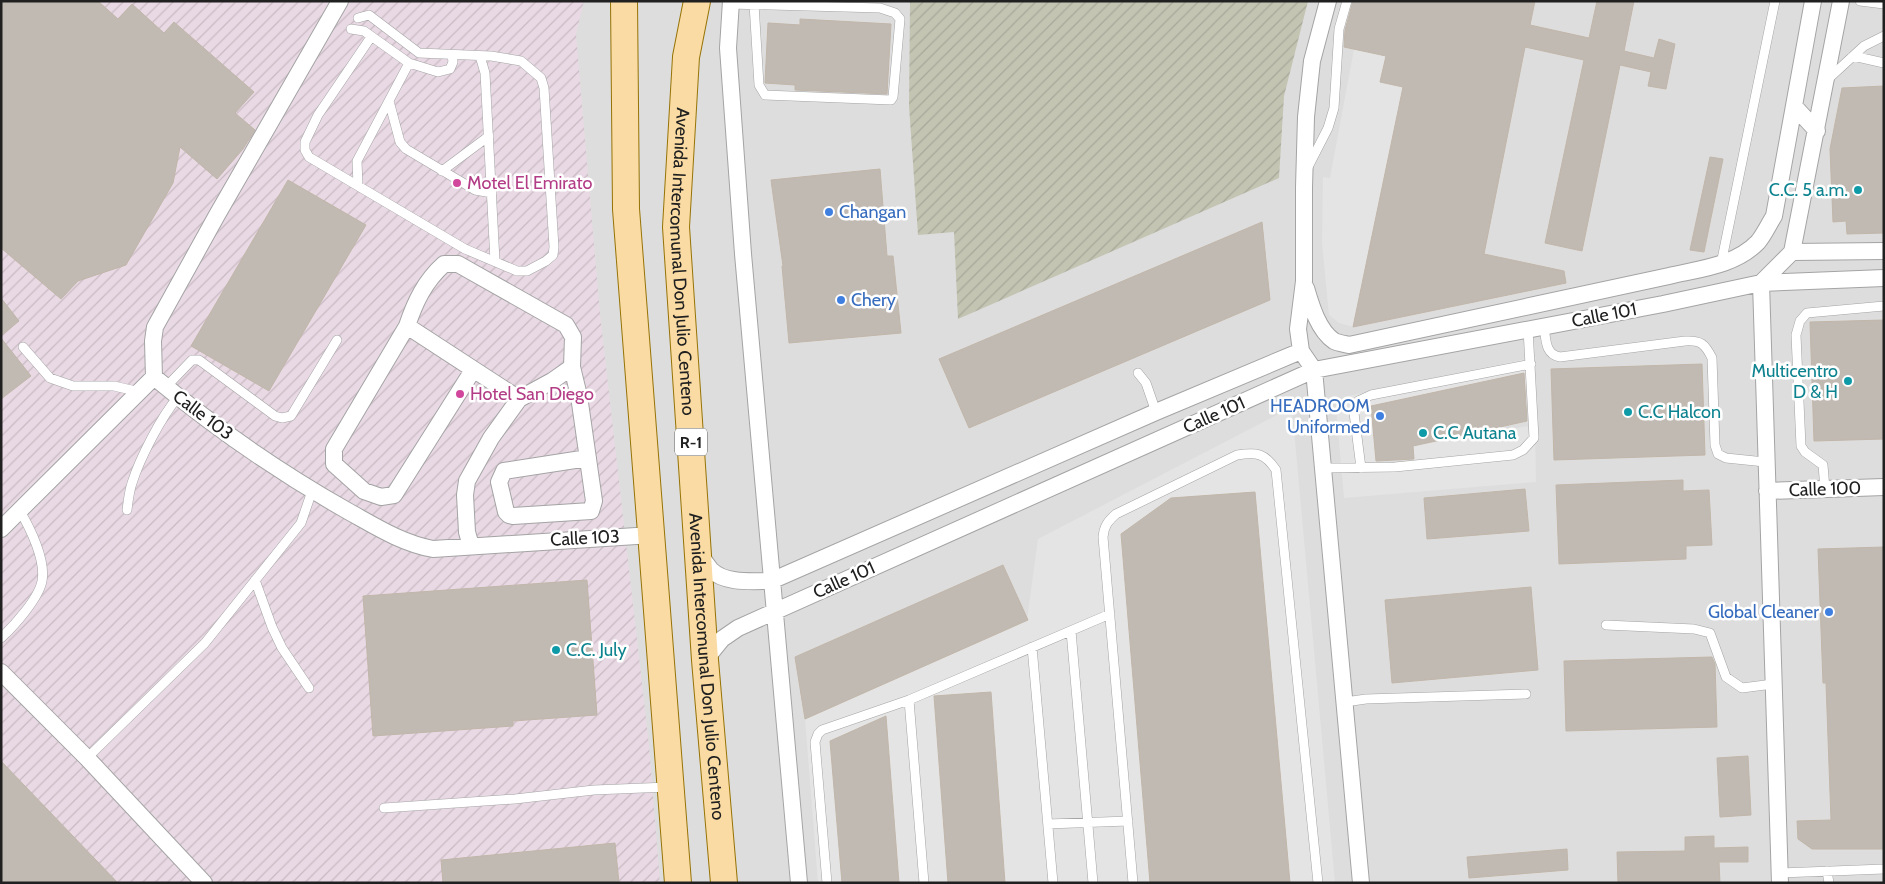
<svg xmlns="http://www.w3.org/2000/svg" width="1885" height="884" font-family="Cabin,sans-serif">
<style>
.residential{fill:#dedddd}
.industrial{fill:url(#industrial-furrows)}
.construction{fill:url(#construction-furrows)}
.parking{fill:#e4e4e4}
.building{fill:#c1bab3;stroke:#c1b6a9}
.lines{fill:none;stroke-linecap:round;stroke-linejoin:round}
.service-casing{stroke:#a4a4a4;stroke-width:10}
.minor-casing{stroke:#a4a4a4;stroke-width:18}
.primary-casing{stroke:#967305;stroke-width:28}
.service{stroke:#fff;stroke-width:9}
.minor{stroke:#fff;stroke-width:16}
.primary{stroke:#f9dba3;stroke-width:26}
.hotel-dot{fill:#d1479c;stroke:#fff;stroke-width:2}
.culture-dot{fill:#0f9aa8;stroke:#fff;stroke-width:2}
.shop-dot{fill:#3f7fe0;stroke:#fff;stroke-width:2}
.labels{text-anchor:middle;dominant-baseline:central;stroke-width:5;stroke-linejoin:round;paint-order:stroke}
.shield{fill:#fff;stroke:#636363;stroke-width:1}
.shield-label{font-size:16px;font-weight:bold;fill:#202020}
.hotel-label{font-size:18px;fill:#b23c85;stroke:#fff;text-anchor:start}
.culture-label{font-size:18px;fill:#0d838f;stroke:#fff;text-anchor:start}
.shop-label{font-size:18px;fill:#366cbe;stroke:#fff;text-anchor:start}
.street-label{font-size:18px;fill:#202020;stroke:#fff}
</style>
<defs>
<pattern id="industrial-furrows" width="10" height="10" patternUnits="userSpaceOnUse" patternTransform="scale(1.25)"><rect width="10" height="10" fill="#e9d9e4"/><path d="M-1 1l2-2M0 10L10 0M9 11l2-2" fill="none" stroke="#c8bac3"/></pattern>
<pattern id="construction-furrows" width="10" height="10" patternUnits="userSpaceOnUse" patternTransform="scale(1.25)"><rect width="10" height="10" fill="#c3c4b2"/><path d="M-1 1l2-2M0 10L10 0M9 11l2-2" fill="none" stroke="#a7a899"/></pattern>
</defs>
<rect width="100%" height="100%" fill="#f0eee6"/>
<path class="residential" d="M1 1H1884V883H1Z"/>
<path class="industrial" d="M1 1H584L576 34 600 314 649 745 660 883H1Z"/>
<path class="construction" d="M910 1H1308L1284 96 1279 178 958 319 954 232 918 235 909 106Z"/>
<path class="parking" d="M1354 49 1386 56 1380 82 1403 87 1353 327 1339 323 1329 315 1322 243 1323 177 1330 178Z
M1536 357 1528 383 1371 406 1377 467 1414 464 1413 446 1535 425 1536 482 1344 498 1336 408 1344 397Z
M1292 407 1335 883H818L805 719 1027 620 1038 539Z"/>
<path class="building" d="M1 1H98L118 19 132 4 164 33 174 22 254 92 235 113 255 130 243 149 217 179 180 147 173 183 126 265 78 281 61 299 1 248Z
M1353 1H1535L1530 25 1589 38 1597 1H1634L1624 51 1654 58 1659 39 1675 44 1666 89 1648 86 1651 72 1620 65 1582 251 1545 243 1584 60 1525 47 1484 254 1564 271 1566 283 1353 327 1403 87 1380 82 1386 56 1344 47 1345 30Z
M800 19 891 24 887 94 795 90V85L765 83 768 23 800 25Z
M1884 86V233L1847 234 1846 221 1833 222 1830 149 1842 88Z
M1710 157 1723 159 1704 252 1690 250Z
M880 169 887 256H893L901 333 789 343 782 266H783L771 180Z
M288 180 366 225 269 391 191 346Z
M1262 222 1270 300 969 428 939 359Z
M1 298 19 321 1 336Z
M1884 320V439L1814 441 1810 322Z
M1 338 31 376 1 399Z
M1702 364 1705 455 1554 460 1551 369Z
M1524 373 1527 421 1413 446 1414 459 1376 461 1371 406Z
M1683 480V491L1709 490 1712 545 1686 546V559L1559 564 1556 485Z
M1525 489 1529 531 1427 539 1424 498Z
M1255 492 1290 883H1150L1121 534 1171 498Z
M1884 547V849H1812L1798 839 1797 821 1831 820 1826 683H1823L1818 549Z
M1003 565 1028 620 805 719 795 657Z
M587 580 597 715 513 721V726L373 736 363 596Z
M1531 587 1538 670 1392 683 1385 600Z
M1712 657 1715 664 1717 727 1566 731 1564 661Z
M991 692 1005 883H948L934 696Z
M886 716 899 883H842L830 741Z
M1748 756 1751 815 1720 817 1717 758Z
M1 761 118 883H1Z
M1714 836V848L1748 847V862H1719L1720 883H1618L1617 852 1685 851V837Z
M615 843 619 883H443L441 860Z
M1567 849 1568 870 1469 878 1467 857Z"/>
<g class="lines">
<defs>
<path id="service" d="M1860 1 1884 4
M731 4 880 8 895 13 900 19 893 97 891 100 765 95 759 85 754 4
M358 18 369 15 419 53 491 56 521 61 541 78 544 88 554 247 553 255 546 261 527 271H517L465 249 309 157 305 150V142L318 115 371 37
M351 29 364 31 409 63 438 72 450 69 453 62 452 55
M480 56 485 73 495 261
M1853 56 1884 63
M1827 80 1864 46 1884 36
M389 101 400 142 406 149 475 190 492 193
M1308 167 1328 128 1334 108 1339 29 1347 1
M442 171 489 136
M358 185 357 161 409 63
M1721 264 1775 1
M1544 326C1546 340 1545 354 1560 357L1685 341C1701 340 1705 344 1712 358L1715 445 1718 454 1726 458 1765 462
M23 347 50 378 73 386H114L140 392
M1138 373 1146 383 1156 412
M166 387 192 360H199L275 416 282 418 291 416 337 340
M1323 468 1395 467 1513 455 1523 450 1534 438 1528 329
M1361 468 1354 413 1358 401 1371 395 1531 364
M1825 489 1823 465 1805 452 1801 446 1796 335 1800 321 1807 313 1884 306
M127 510C128 502 129 492 132 483 140 458 161 417 178 397
M255 580 272 627 282 648 309 688
M1606 625 1694 629 1710 633 1726 677 1742 688 1773 684
M1071 631 1093 883
M1 638C14 626 39 598 42 581 46 560 30 528 20 511
M1032 647 1053 883
M909 700 924 883
M1345 702 1366 699 1526 694
M87 758 205 643 301 523 312 491
M384 808 515 799 594 790 668 787
M1048 824 1128 821
M1827 871 1829 883
M1780 873 1884 869
M827 883 815 742 818 734 822 730 909 700 1110 614
M1133 883 1103 537C1104 526 1108 521 1116 514L1237 455C1257 452 1265 453 1276 470L1318 883"/>
<path id="minor" d="M340 1 217 215 155 327 153 341 154 377C214 427 279 472 346 510 375 526 401 543 433 549L652 535
M731 1 728 48 743 254 799 883
M1328 1 1312 61 1306 117 1304 187V281L1298 329 1301 351 1314 370 1361 883
M1794 106 1817 131
M1792 252 1884 251
M1306 288C1311 305 1318 330 1334 341 1338 343 1345 344 1349 345L1669 276C1698 269 1735 266 1758 242 1764 235 1769 224 1774 216L1813 1
M407 326 334 449V464L364 491 381 497 394 495 473 370
M519 399 407 326C415 302 425 281 444 264H458L566 325 573 337 572 367
M1767 491 1884 487
M1 529 154 377
M471 546 467 532 465 495 467 481 491 438 519 399 552 381 572 367 579 396 594 501 591 511 513 516 509 515 506 512 499 482 504 471 588 458
M700 554C703 559 707 565 711 570 725 584 753 581 771 581L1156 412 1301 351
M705 660 722 639 738 628 1314 370 1663 304 1761 283 1884 278
M1 672 87 758 204 883
M1780 883 1761 283 1792 252 1841 1"/>
<g id="primary">
<path d="M624 1 626 209 678 883"/>
<path id="s1" d="M697 1 686 57 676 227 705 660 724 883"/>
</g>
</defs>
<use href="#service" class="service-casing"/>
<use href="#minor" class="minor-casing"/>
<use href="#primary" class="primary-casing"/>
<use href="#service" class="service"/>
<use href="#minor" class="minor"/>
<use href="#primary" class="primary"/>
</g>
<g class="hotel-dot">
<circle cx="457" cy="183" r="5"/>
<circle cx="460" cy="394" r="5"/>
</g>
<g class="culture-dot">
<circle cx="1858" cy="190" r="5"/>
<circle cx="1848" cy="381" r="5"/>
<circle cx="1628" cy="412" r="5"/>
<circle cx="1423" cy="433" r="5"/>
<circle cx="556" cy="650" r="5"/>
</g>
<g class="shop-dot">
<circle cx="829" cy="212" r="5"/>
<circle cx="841" cy="300" r="5"/>
<circle cx="1380" cy="416" r="5"/>
<circle cx="1829" cy="612" r="5"/>
</g>
<g class="labels">
<rect class="shield" x="675" y="428.5" width="32" height="27" rx="4"/>
<g class="shield-label">
<text x="691" y="442">R-1</text>
</g>
<g class="hotel-label">
<text x="467" y="183">Motel El Emirato</text>
<text x="470" y="394">Hotel San Diego</text>
</g>
<g class="culture-label">
<text x="1848" y="190" text-anchor="end">C.C. 5 a.m.</text>
<text x="1838" y="371" text-anchor="end">Multicentro<tspan x="1838" dy="21">D &amp; H</tspan></text>
<text x="1638" y="412">C.C Halcon</text>
<text x="1433" y="433">C.C Autana</text>
<text x="566" y="650">C.C. July</text>
</g>
<g class="shop-label">
<text x="839" y="212">Changan</text>
<text x="851" y="300">Chery</text>
<text x="1370" y="406" text-anchor="end">HEADROOM<tspan x="1370" dy="21">Uniformed</tspan></text>
<text x="1819" y="612" text-anchor="end">Global Cleaner</text>
</g>
<g class="street-label">
<text stroke="none"><textPath href="#s1" startOffset="262">Avenida Intercomunal Don Julio Centeno</textPath></text>
<text transform="translate(1604 315) rotate(-11)">Calle 101</text>
<text transform="translate(203 415) rotate(37)">Calle 103</text>
<text transform="translate(1214 415) rotate(-24)">Calle 101</text>
<text transform="translate(1825 489) rotate(-2)">Calle 100</text>
<text transform="translate(585 538) rotate(-3)">Calle 103</text>
<text transform="translate(844 580) rotate(-24)">Calle 101</text>
<text stroke="none"><textPath href="#s1" startOffset="668">Avenida Intercomunal Don Julio Centeno</textPath></text>
</g>
</g>
<rect width="1885" height="884" fill="none" stroke="#202020" stroke-width="5"/>
</svg>
